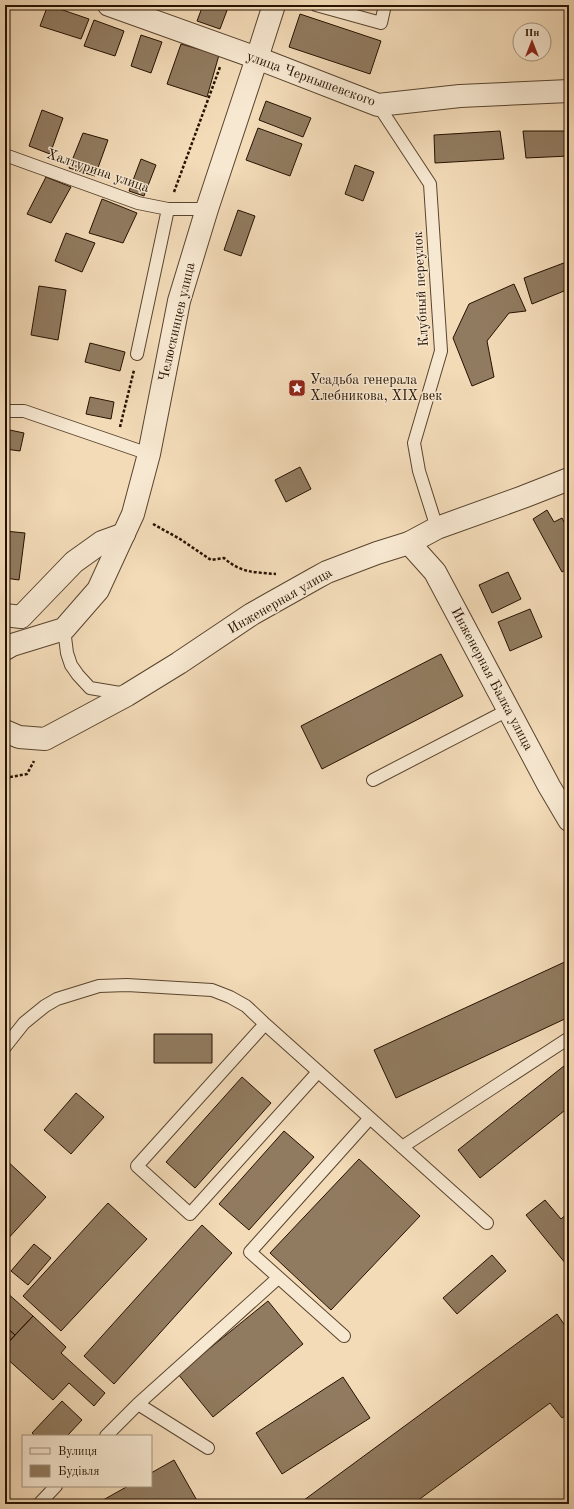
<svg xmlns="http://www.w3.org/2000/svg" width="574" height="1509" font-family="'Old Standard TT',serif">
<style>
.building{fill:#917b60;stroke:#261200}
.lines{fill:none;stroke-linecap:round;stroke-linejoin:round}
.service-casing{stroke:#59442e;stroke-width:14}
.minor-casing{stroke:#59442e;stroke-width:24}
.tertiary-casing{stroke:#59442e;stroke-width:24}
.path{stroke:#261200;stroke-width:2.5;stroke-dasharray:3 2;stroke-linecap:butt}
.service{stroke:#f7e8d1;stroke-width:12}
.minor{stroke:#f7e8d1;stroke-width:22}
.tertiary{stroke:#f7e8d1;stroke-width:22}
.labels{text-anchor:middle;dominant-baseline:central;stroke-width:3;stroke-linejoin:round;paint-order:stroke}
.street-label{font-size:14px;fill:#261200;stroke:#f7e8d1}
.poi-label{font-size:14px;fill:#261200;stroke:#f7e8d1;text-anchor:start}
</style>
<rect width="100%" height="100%" fill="#f3dbb8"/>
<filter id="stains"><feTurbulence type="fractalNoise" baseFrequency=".005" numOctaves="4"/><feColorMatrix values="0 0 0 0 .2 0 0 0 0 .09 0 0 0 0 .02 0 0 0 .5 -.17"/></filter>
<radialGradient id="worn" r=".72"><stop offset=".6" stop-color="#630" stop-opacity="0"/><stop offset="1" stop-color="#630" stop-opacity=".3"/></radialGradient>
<path class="building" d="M48 5 89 19 81 39 40 26Z
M203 5H229L220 29 197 21Z
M300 14 381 41 370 74 289 47Z
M94 20 124 31 115 56 84 46Z
M141 35 162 42 151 73 131 66Z
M181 44 219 55 207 97 167 84Z
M266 101 311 118 303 137 259 120Z
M42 110 63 118 50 154 29 146Z
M258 128 302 144 290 176 246 160Z
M500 131 504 159 435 163 434 135Z
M523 131H569V156L526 158Z
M83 133 108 140 95 176 69 168Z
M141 159 156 165 144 196 129 191Z
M355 165 374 172 363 201 345 194Z
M46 177 71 187 51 223 27 214Z
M102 199 137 213 123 243 89 233Z
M238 210 255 216 241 256 224 250Z
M66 233 95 243 82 272 55 261Z
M569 261V289L532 304 524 278Z
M514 284 526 311 509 313 487 341 494 377 472 386 453 338 469 304Z
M39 286 66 290 58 340 31 335Z
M90 343 125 352 120 371 85 362Z
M90 397 114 402 111 419 86 414Z
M5 429 24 433 20 451 5 449Z
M300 467 311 489 286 502 275 480Z
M547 510 554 522 562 518 569 531V568L562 572 533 519Z
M5 531 25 533 19 580 5 578Z
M508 572 521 599 492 613 479 585Z
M530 609 542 637 510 651 498 622Z
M441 654 463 696 322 769 301 726Z
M569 960V1017L396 1098 374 1050Z
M154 1034H212V1063H154Z
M569 1062V1107L480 1178 458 1150Z
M242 1077 271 1103 195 1188 166 1162Z
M76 1093 104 1117 71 1154 44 1130Z
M284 1131 314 1157 249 1230 219 1204Z
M5 1159 46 1197 5 1242Z
M359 1159 420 1216 331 1310 270 1253Z
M545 1200 561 1219 569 1212V1261L566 1264 526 1215Z
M108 1203 147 1239 61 1331 23 1296Z
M202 1225 232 1253 114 1384 84 1356Z
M34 1244 51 1258 28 1285 11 1271Z
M492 1255 506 1271 457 1314 443 1298Z
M5 1291 33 1316 15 1335 5 1326Z
M268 1301 303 1344 213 1417 178 1374Z
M557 1314 566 1327 569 1325V1413L562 1418 550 1403 413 1504 300 1503Z
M33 1316 66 1347 61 1353 105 1393 94 1406 69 1383 53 1400 5 1357V1346Z
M5 1326 15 1335 5 1346Z
M343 1377 370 1418 282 1474 256 1433Z
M62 1401 82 1420 67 1436H35L32 1433Z
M174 1460 199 1504H96L128 1486H151V1473Z"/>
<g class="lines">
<defs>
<path id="service" d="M316 5 381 23 385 5
M378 105 430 184 441 351 414 443 419 471 437 528
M5 155 138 203 168 209H207
M137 354 168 209
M5 411H24L149 454
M64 629 67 653 71 665 78 675 90 688 126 694
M373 780 508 710
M5 1047 24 1023 45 1006 57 999 99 986 127 985 212 990 230 997 246 1006 265 1024
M318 1072 190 1214 137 1166 265 1024 331 1083 487 1223
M402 1147 569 1038
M344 1336 250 1252 370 1118
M138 1404 278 1278
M106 1436 138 1404 208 1448
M39 1504 56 1486"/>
<path id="minor" d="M109 5 257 58 378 105 460 96 569 91
M569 479 523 497 437 528 409 543 435 572 549 786 569 820
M5 615 21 617 74 562 102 542 124 534"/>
<path id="tertiary" d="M5 649 12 645 64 629 98 590 133 514 149 454 179 301 207 209 257 58 274 5
M5 731 19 737 45 739 127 695 179 663 252 614 316 578 327 572 377 553 409 543"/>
</defs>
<use href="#service" class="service-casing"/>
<use href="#minor" class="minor-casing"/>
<use href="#tertiary" class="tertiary-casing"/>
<path class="path" d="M174 192 220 67
M120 427 134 370
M153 524 180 539 211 560 224 558C241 573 253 572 276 574
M5 778 27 774 34 761"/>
<use href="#service" class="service"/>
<use href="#minor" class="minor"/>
<use href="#tertiary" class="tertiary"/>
</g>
<defs>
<symbol id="sight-square" viewBox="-11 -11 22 22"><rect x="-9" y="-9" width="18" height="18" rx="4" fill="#8f2418" stroke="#f7e8d1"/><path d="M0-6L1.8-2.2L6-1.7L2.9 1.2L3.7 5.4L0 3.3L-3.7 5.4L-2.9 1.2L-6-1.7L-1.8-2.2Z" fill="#fff"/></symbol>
</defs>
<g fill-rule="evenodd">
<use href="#sight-square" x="287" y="378" width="20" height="20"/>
</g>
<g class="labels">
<g class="street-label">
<text transform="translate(311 79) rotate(20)">улица Чернышевского</text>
<text transform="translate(98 171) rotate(19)">Халтурина улица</text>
<text transform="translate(421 289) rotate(-93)">Клубный переулок</text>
<text transform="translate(177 322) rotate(-77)">Челюскинцев улица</text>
<text transform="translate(280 601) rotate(-30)">Инженерная улица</text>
<text transform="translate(492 679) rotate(62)">Инженерная Балка улица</text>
</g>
<g class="poi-label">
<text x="310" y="380">Усадьба генерала<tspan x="310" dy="16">Хлебникова, XIX век</tspan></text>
</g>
</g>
<rect width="574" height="1509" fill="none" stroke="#f3dbb8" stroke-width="20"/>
<rect x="6" y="6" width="562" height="1497" fill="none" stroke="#261200" stroke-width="2"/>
<rect x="10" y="10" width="554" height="1489" fill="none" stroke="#261200"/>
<rect x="22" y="1435" width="130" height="52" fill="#f7e8d1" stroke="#a3927d"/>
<rect x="30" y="1448" width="20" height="6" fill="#f7e8d1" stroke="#a3927d"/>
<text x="58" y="1455" font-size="12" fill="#261200">Вулиця</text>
<rect x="30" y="1465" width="20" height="12" fill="#917b60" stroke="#a3927d"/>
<text x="58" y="1475" font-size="12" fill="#261200">Будівля</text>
<g transform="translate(532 42)"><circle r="19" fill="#f7e8d1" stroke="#a3927d"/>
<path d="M0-3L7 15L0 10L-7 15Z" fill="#8f2418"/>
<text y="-6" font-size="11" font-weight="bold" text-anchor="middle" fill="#261200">Пн</text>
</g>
<rect width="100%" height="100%" filter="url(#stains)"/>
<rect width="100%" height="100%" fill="url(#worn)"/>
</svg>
